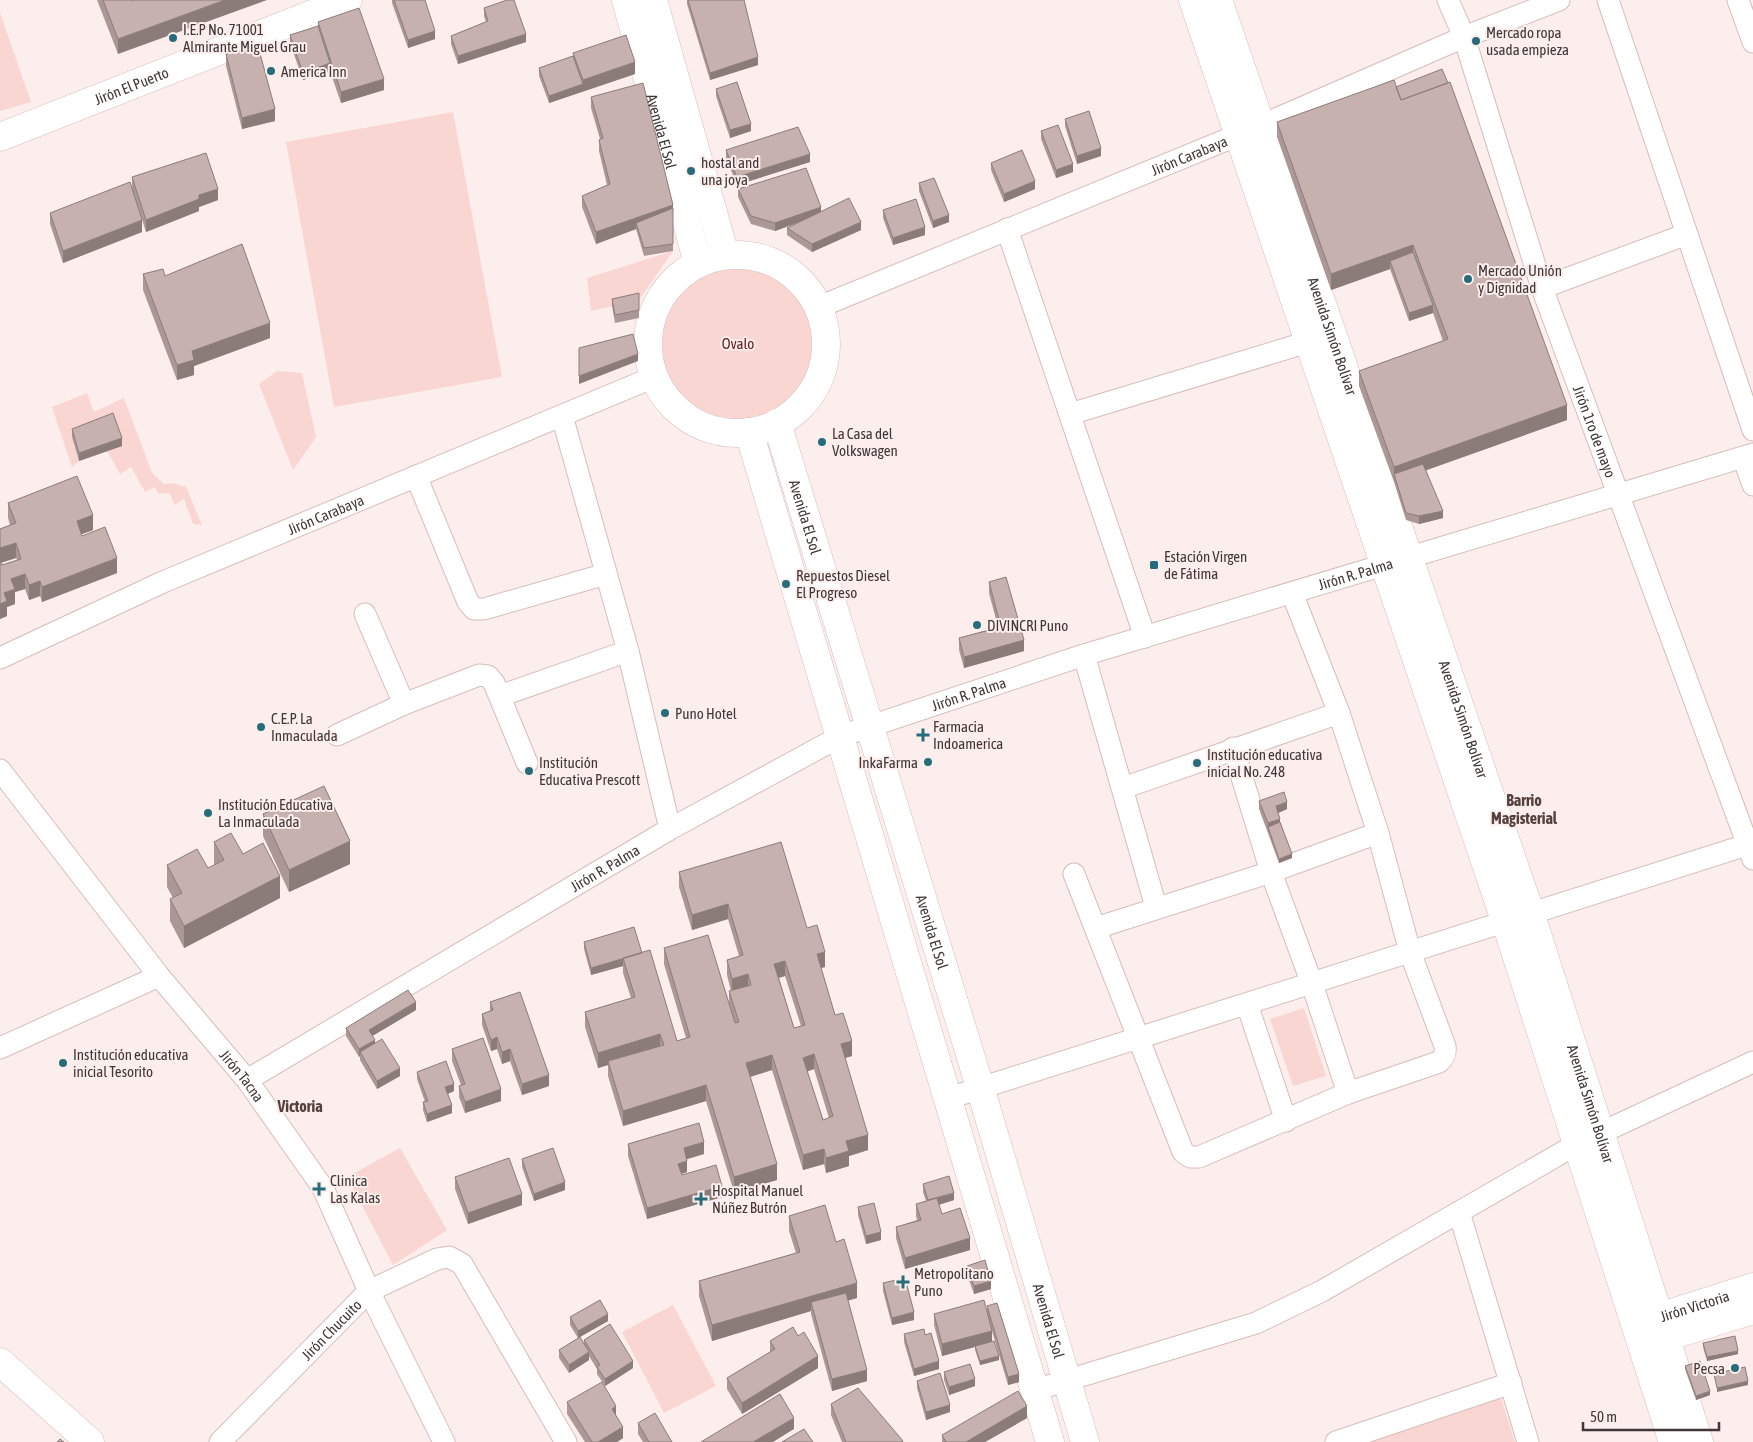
<svg xmlns="http://www.w3.org/2000/svg" width="1753" height="1442" font-family="'Asap Condensed',sans-serif">
<style>
.green{fill:#fad6d2}
.lines{fill:none;stroke-linecap:round;stroke-linejoin:round}
.street-casing{stroke:#d5bebb;stroke-width:23}
.secondary-casing{stroke:#d5bebb;stroke-width:29}
.street{stroke:#fff;stroke-width:21}
.secondary{stroke:#fff;stroke-width:28}
.wall{fill:#ab9896;fill-rule:evenodd}
.shaded-wall{fill:#8b7c7a}
.building{fill:#c7b1ae;stroke:#8b7c7a;fill-rule:evenodd}
.poi-dot{fill:#266c7a;stroke:#fceeec;stroke-width:2}
.labels{text-anchor:middle;dominant-baseline:central;stroke-width:4;stroke-linejoin:round;paint-order:stroke}
.poi-label{font-size:15px;fill:#413736;stroke:#fceeec;text-anchor:start}
.street-label{font-size:15px;fill:#413736;stroke:#fceeec}
.park-label{font-size:15px;fill:#5f1d1a;stroke:#fceeec}
.neighbourhood-label{font-size:16px;font-weight:bold;fill:#54413f;stroke:#fceeec}
</style>
<rect width="100%" height="100%" fill="#fceeec"/>
<path class="green" d="M0 13 31 102 0 111Z
M453 112 502 377 334 407 286 142Z
M673 251 639 300 591 311 587 278Z
M659 343a79 79 0 1 1 158 0a79 79 0 1 1-158 0Z
M277 371 302 373 316 437 293 470 259 384Z
M87 393 94 412 124 398 152 473 164 484 172 483 186 487 202 525 193 524 184 499 175 505 169 493 158 494 155 487 145 492 131 467 120 474 107 451 122 446 72 437 79 461 72 467 52 407Z
M1304 1008 1326 1076 1293 1086 1270 1019Z
M400 1148 447 1230 393 1265 347 1177Z
M673 1305 716 1386 664 1413 622 1332Z
M1501 1398 1515 1442H1359Z"/>
<g class="lines">
<defs>
<g id="street">
<path id="s1" d="M1448 0 1464 37 1542 288 1753 859"/>
<path d="M1608 0 1753 430"/>
<path d="M1738 0 1753 42"/>
<path d="M1007 229 1145 637"/>
<path d="M1542 288 1687 234"/>
<path id="s2" d="M819 307 1260 126 1464 37 1559 0"/>
<path d="M1070 414 1308 342"/>
<path d="M562 416 628 651 670 829"/>
<path d="M1743 457 1753 485"/>
<path d="M416 476 468 602 474 609H484L606 574"/>
<path d="M365 614 404 704"/>
<path d="M1084 655 1156 907"/>
<path id="s3" d="M0 658 163 582 654 377"/>
<path d="M500 696 628 651"/>
<path d="M337 735 404 704 479 675 488 676 494 683 527 763"/>
<path d="M1233 748 1271 872 1312 984 1348 1093"/>
<path id="s4" d="M0 770 159 976 247 1080 323 1188 369 1291 444 1442"/>
<path d="M1123 788 1339 713"/>
<path d="M1074 874 1183 1152 1190 1157H1199L1348 1093 1439 1062C1445 1057 1446 1053 1445 1046L1410 952 1378 833 1339 713 1292 593"/>
<path d="M1096 928 1271 872 1378 833"/>
<path d="M1247 1004 1286 1121"/>
<path d="M0 1048 159 976"/>
<path id="s5" d="M247 1080 670 829 841 736 1084 655 1753 454"/>
<path d="M949 1098 1753 843"/>
<path d="M1459 1212 1528 1442"/>
<path d="M1035 1390 1256 1323 1322 1291 1577 1144 1753 1062"/>
<path id="s6" d="M220 1442 369 1291 437 1259 449 1257 462 1264 566 1442"/>
<path d="M1336 1442 1511 1383"/>
</g>
<g id="secondary">
<path id="s7" d="M626 0 698 263"/>
<path d="M653 0 725 255"/>
<path d="M1193 0 1505 920 1673 1442"/>
<path id="s8" d="M1218 0 1530 912 1699 1442"/>
<path id="s9" d="M0 137 348 0"/>
<circle cx="737" cy="344" r="89"/>
<path id="s10" d="M777 423 980 1087 1085 1442"/>
<path d="M749 432 1050 1442"/>
<path id="s11" d="M1643 1322 1753 1287"/>
<path d="M1649 1342 1753 1310"/>
<path d="M0 1362 90 1442"/>
</g>
</defs>
<use href="#street" class="street-casing"/>
<use href="#secondary" class="secondary-casing"/>
<use href="#street" class="street"/>
<use href="#secondary" class="secondary"/>
</g>
<path class="wall" d="M97 0H132L118 54Z
M392 0H425L435 39 408 48 392 3Z
M687 0H744L758 65 710 80 687 4Z
M484 8 526 42 458 64 451 44V36L486 22 484 16Z
M318 22 384 90 341 103 330 71 303 80 290 43V35L318 26Z
M573 53 635 74 549 103 539 76V68L573 56Z
M226 54 275 121 242 129 226 66Z
M1396 87 1567 420 1426 470 1443 518 1419 524 1406 520 1394 482 1359 386V371L1443 341 1433 313 1409 321 1390 269 1331 290 1277 137V122Z
M716 89 751 131 730 138 716 96Z
M591 97 673 205V251L644 256 636 229 596 244 582 207V196L607 185 599 151V140L600 139 591 108Z
M1065 119 1101 156 1077 164 1065 126Z
M1041 131 1073 172 1056 178 1041 139Z
M726 150 810 162 737 185 726 158Z
M991 163 1035 189 1004 202 991 170Z
M132 177 218 200 199 207V211L146 232 132 189Z
M919 183 949 222 933 228 919 191Z
M738 189 821 212 861 230 812 252 787 235V228L800 222 775 231 751 224 738 197Z
M883 210 925 235 893 245 883 218Z
M50 213 142 232 63 263 50 224Z
M143 274 165 276 270 338 194 366V375L177 380 143 290Z
M639 293V318L615 323 612 306V299Z
M72 429 122 446 79 461 72 437Z
M8 503 93 530 82 534V536L117 573 42 602 40 596 29 600 25 589 15 592V604L7 607V616L0 619V529L10 525 8 518ZM16 558 17 560 2 565 1 563Z
M989 582 1024 651 964 668 959 650V638L998 627 989 593Z
M1259 801 1287 809 1278 813 1280 822 1292 858 1279 863 1259 809Z
M263 814 350 864 289 892 263 836Z
M214 842 243 854 280 898 184 948 170 921V899L173 898 167 887V865L208 868 214 865Z
M679 872 807 928 825 967 821 968 835 1015 852 1056 845 1058 868 1150 849 1156V1166L826 1173 824 1164 803 1170 772 1070 750 1077 777 1180 734 1192 706 1101 623 1126 608 1076V1065L598 1068 585 1027V1012L631 998 623 973V966L591 975 584 949V942L642 953 677 1041 686 1038 664 964V948L729 1004V991H731L727 975V960L739 956 728 919 692 930 679 887ZM785 976 801 1026 794 1028 779 978ZM814 1069 829 1118 823 1120 807 1071Z
M490 1002 549 1086 522 1095 510 1061 502 1064 497 1049 491 1051 482 1025V1014L490 1011Z
M416 1010 372 1036 375 1044 400 1076 377 1089 360 1060V1056L359 1057 346 1036V1028Z
M452 1049 501 1101 465 1113 459 1097V1086L461 1085 452 1061Z
M417 1072 454 1091 448 1094 452 1113 427 1122 423 1110V1102H425L417 1079Z
M628 1144 704 1154 687 1159V1172L681 1174 682 1175 722 1197 647 1219 628 1156Z
M522 1159 565 1190 534 1201 522 1167Z
M455 1177 522 1205 468 1224 455 1189Z
M923 1184 954 1200 939 1205 942 1214 970 1250 905 1269 896 1238V1227L917 1220 916 1216V1204L926 1201 923 1192Z
M858 1207 881 1240 866 1244 858 1215Z
M789 1216 836 1242 857 1298 848 1300 867 1381 832 1391 811 1314V1311L712 1341 699 1296V1281L796 1253 789 1231Z
M967 1266 991 1289 974 1294 967 1274Z
M883 1283 914 1320 892 1325 883 1291Z
M987 1306 1019 1382 1008 1385 992 1331V1341L999 1360 980 1365 975 1350V1347L942 1356 934 1325V1314L987 1311Z
M570 1317 608 1321 580 1337 584 1344V1340L633 1368 605 1386 597 1374V1369L589 1356V1360L569 1373 559 1358V1350L578 1338 570 1325Z
M904 1334 939 1369 914 1376 904 1342Z
M798 1336 818 1368 742 1414 727 1389V1378L770 1352V1341Z
M1703 1343 1738 1354 1707 1361 1703 1347Z
M1685 1366 1710 1395 1696 1400 1685 1369Z
M944 1372 975 1386 949 1395 944 1380Z
M917 1381 950 1412 926 1420 917 1388Z
M567 1402 616 1416 623 1438 617 1442H585L567 1414Z
M831 1404 903 1442H842L831 1415Z
M1027 1418 985 1442H942V1435Z
M638 1423 672 1442H643L638 1434Z"/>
<path class="shaded-wall" d="M225 0H267L118 54V39Z
M435 31V39L408 48V40Z
M526 34V42L458 64V56Z
M758 57V65L710 80V73Z
M635 62V74L549 103V96L583 84V80Z
M330 63V71L303 80V73Z
M384 79V90L341 103V92Z
M275 109V121L242 129V118Z
M751 124V131L730 138V130Z
M1101 148V156L1077 164V156Z
M810 154V162L737 185V177Z
M1073 164V172L1056 178V170Z
M1035 181V189L1004 202V194Z
M218 189V200L199 207V211L146 232V220L199 195Z
M673 205V216L636 223V229L596 244V232Z
M821 207V214L775 231V223Z
M949 215V222L933 228V221Z
M142 220V232L63 263V251Z
M861 222V230L812 252V244Z
M925 227V235L893 245V238Z
M1413 245V260L1390 261V269L1331 290V274Z
M1433 305V313L1409 321V313Z
M270 323V338L194 366V375L177 380V365L192 351Z
M638 354V361L579 384V376Z
M1567 405V420L1396 481 1394 474V467Z
M122 438V446L79 461V453Z
M1443 511V518L1419 524V516Z
M93 515V530L77 536V521Z
M16 543V558L0 563V548Z
M117 558V573L42 602V587Z
M25 574V589L15 592V604L7 607V616L0 619V604L11 579Z
M40 581V596L29 600V585Z
M1024 640V651L964 668V657Z
M1287 802V809L1276 814V806Z
M1280 819V826L1268 827V823Z
M350 841V864L289 892V870Z
M1292 854V858L1279 863V859Z
M280 876V898L184 948V926Z
M728 904V919L692 930V915Z
M825 952V967L817 969V954Z
M642 953 623 958V966L591 975V968Z
M785 961V976L774 979V964Z
M748 974V989L732 994V979Z
M416 1002V1010L369 1038V1030Z
M660 1034V1049L608 1061V1065L598 1068V1053Z
M497 1037V1049L491 1051V1040Z
M375 1040V1047L360 1052V1056L359 1057V1049Z
M852 1041V1056L841 1059V1044Z
M510 1049V1061L502 1064V1052Z
M814 1054V1069L803 1073V1058Z
M772 1055V1070L746 1078V1063Z
M400 1068V1076L377 1089V1081Z
M549 1075V1086L522 1095V1084Z
M454 1084V1091L445 1095V1087Z
M706 1085V1101L623 1126V1111Z
M501 1089V1101L465 1113V1102Z
M452 1105V1113L427 1122V1114Z
M868 1135V1150L849 1156V1166L826 1173V1158L846 1141Z
M704 1142V1154L684 1160V1148Z
M824 1149V1164L803 1170V1155Z
M687 1161V1172L678 1175V1164Z
M777 1164V1180L734 1192V1177Z
M565 1182V1190L534 1201V1194Z
M722 1186V1197L647 1219V1208Z
M954 1193V1200L928 1208V1201Z
M522 1194V1205L468 1224V1213Z
M881 1232V1240L866 1244V1236Z
M970 1238V1250L905 1269V1258Z
M991 1281V1289L974 1294V1286Z
M857 1283V1298L813 1311 811 1302V1311L712 1341V1325Z
M914 1312V1320L892 1325V1318Z
M608 1314V1321L578 1338V1331Z
M992 1331V1342L942 1356V1344Z
M1738 1351V1354L1707 1361V1357Z
M589 1352V1360L569 1373V1365Z
M818 1356V1368L742 1414V1403Z
M999 1356V1360L980 1365V1361Z
M633 1361V1368L605 1386V1379Z
M939 1361V1369L914 1376V1369Z
M867 1370V1381L832 1391V1379Z
M1019 1374V1382L1008 1385V1377Z
M975 1379V1386L949 1395V1387Z
M1748 1381V1385L1717 1392V1388Z
M1710 1391V1395L1696 1400V1396Z
M950 1405V1412L926 1420V1412Z
M616 1406V1418L612 1409Z
M1027 1406V1418L985 1442H966Z
M794 1418V1429L773 1442H753Z
M623 1427V1438L617 1442H598Z"/>
<path class="building" d="M103 0H132L133 1 135 0H225L118 39Z
M394 0H425L435 31 408 40Z
M507 0H514L526 34 458 56 451 36 488 21 484 8Z
M688 0H744L758 57 710 73Z
M359 8 384 79 341 92 318 22Z
M318 26 330 63 303 73 290 35Z
M626 35 635 62 583 80 573 53Z
M258 46 275 109 242 118 226 54Z
M573 56 583 84 549 96 539 68Z
M1442 69 1448 83 1401 100 1396 87Z
M1394 80 1401 100 1450 82 1567 405 1394 467 1359 371 1448 339 1413 245 1331 274 1277 122Z
M737 82 751 124 730 130 716 89Z
M643 83 673 205 596 232 582 196 610 184 599 140 603 138 591 97Z
M1089 111 1101 148 1077 156 1065 119Z
M1058 125 1073 164 1056 170 1041 131Z
M798 127 810 154 737 177 726 150Z
M1022 150 1035 181 1004 194 991 163Z
M206 153 218 189 199 195V199L146 220 132 177Z
M806 168 821 207 775 223 751 216 738 189Z
M934 178 949 215 933 221 919 183Z
M130 182 142 220 63 251 50 213Z
M849 198 861 222 812 244 787 228Z
M916 199 925 227 893 238 883 210Z
M673 208V244L644 248 636 223Z
M242 244 270 323 192 351 194 360 177 365 143 274 163 269 165 276Z
M1413 252 1433 305 1409 313 1390 261Z
M639 293V310L615 315 612 299Z
M633 334 638 354 579 376V348Z
M113 413 122 438 79 453 72 429Z
M1423 464 1443 511 1419 516 1406 513 1394 474Z
M77 476 93 515 77 521 82 536 105 527 117 558 42 587 40 581 29 585 25 574 11 579 15 589 4 593 7 601 0 604V561L2 565 21 559 16 543 0 548V529L16 523 8 503Z
M1006 577 1024 640 964 657 959 638 1001 627 989 582Z
M324 786 350 841 289 870 263 814Z
M1284 792 1287 802 1276 806 1280 819 1268 823 1259 801Z
M1280 822 1292 854 1279 859 1268 827Z
M231 833 243 854 263 843 280 876 184 926 170 899 182 893 167 865 197 849 208 868 224 860 214 842Z
M781 842 807 928 817 925 825 952 817 954 835 1015 843 1013 852 1041 841 1044 868 1135 846 1141 849 1151 826 1158 824 1149 803 1155 772 1055 746 1063 777 1164 734 1177 706 1085 623 1111 608 1061 664 1045 660 1034 598 1053 585 1012 635 997 623 958 650 950 677 1041 690 1037 664 948 708 935 735 1023 739 1022 729 991 751 985 748 974 732 979 727 960 743 955 728 904 692 915 679 872ZM785 961 805 1025 794 1028 774 964ZM814 1054 833 1116 823 1120 803 1058Z
M634 927 642 953 591 968 584 942Z
M408 990 416 1002 369 1030 375 1040 359 1049 346 1028Z
M520 992 549 1075 522 1084 510 1049 502 1052 497 1037 491 1040 482 1014 493 1010 490 1002Z
M483 1038 501 1089 465 1102 459 1086 465 1084 452 1049Z
M382 1039 400 1068 377 1081 360 1052Z
M446 1061 454 1084 445 1087 452 1105 427 1114 423 1102 428 1101 417 1072Z
M699 1123 704 1142 684 1148 687 1161 678 1164 682 1175 716 1165 722 1186 647 1208 628 1144Z
M553 1148 565 1182 534 1194 522 1159Z
M509 1158 522 1194 468 1213 455 1177Z
M949 1176 954 1193 928 1200 923 1184Z
M937 1198 942 1214 960 1208 970 1238 905 1258 896 1227 921 1220 916 1204Z
M874 1203 881 1232 866 1236 858 1207Z
M825 1205 836 1242 844 1239 857 1283 712 1325 699 1281 800 1252 789 1216Z
M985 1260 991 1281 974 1286 967 1266Z
M905 1278 914 1312 892 1318 883 1283Z
M846 1293 867 1370 832 1379 811 1302Z
M600 1300 608 1314 578 1331 570 1317Z
M984 1300 992 1331 942 1344 934 1314Z
M997 1303 1019 1374 1008 1377 987 1306Z
M610 1324 633 1361 605 1379 597 1367 600 1365 584 1340Z
M793 1327 798 1336 804 1332 818 1356 742 1403 727 1378 775 1349 770 1341Z
M924 1329 925 1335 931 1333 939 1361 914 1369 904 1334Z
M1735 1336 1738 1351 1707 1357 1703 1343Z
M580 1337 589 1352 569 1365 559 1350Z
M994 1341 999 1356 980 1361 975 1346Z
M1700 1361 1710 1391 1696 1396 1685 1366Z
M970 1364 975 1379 949 1387 944 1372Z
M1745 1367 1748 1381 1717 1388 1714 1374Z
M940 1373 950 1405 926 1412 917 1381Z
M602 1382 616 1406 612 1409 623 1427 598 1442H592L567 1402Z
M858 1388 903 1441 901 1442H846L831 1404Z
M1018 1391 1027 1406 966 1442H946L942 1435Z
M780 1394 794 1418 753 1442H701Z
M655 1413 672 1442H649L638 1423Z
M804 1429 813 1442H782Z
M60 1439 64 1442H57Z"/>
<g class="poi-dot">
<circle cx="173" cy="38" r="5"/>
<circle cx="1476" cy="41" r="5"/>
<circle cx="271" cy="71" r="5"/>
<circle cx="691" cy="171" r="5"/>
<circle cx="1468" cy="279" r="5"/>
<circle cx="822" cy="442" r="5"/>
<rect x="1149" y="560" width="10" height="10" rx="2.5"/>
<circle cx="786" cy="584" r="5"/>
<circle cx="977" cy="625" r="5"/>
<circle cx="665" cy="713" r="5"/>
<circle cx="261" cy="727" r="5"/>
<path d="M920.5 727.5h5v5h5v5h-5v5h-5v-5h-5v-5h5z"/>
<circle cx="928" cy="762" r="5"/>
<circle cx="1197" cy="763" r="5"/>
<circle cx="529" cy="771" r="5"/>
<circle cx="208" cy="813" r="5"/>
<circle cx="63" cy="1063" r="5"/>
<path d="M316.5 1181.5h5v5h5v5h-5v5h-5v-5h-5v-5h5z"/>
<path d="M698.5 1191.5h5v5h5v5h-5v5h-5v-5h-5v-5h5z"/>
<path d="M900.5 1274.5h5v5h5v5h-5v5h-5v-5h-5v-5h5z"/>
<circle cx="1735" cy="1368" r="5"/>
</g>
<g class="labels">
<g class="poi-label">
<text x="183" y="29">I.E.P No. 71001<tspan x="183" dy="17">Almirante Miguel Grau</tspan></text>
<text x="1486" y="32">Mercado ropa<tspan x="1486" dy="17">usada empieza</tspan></text>
<text x="281" y="71">America Inn</text>
<text x="701" y="162">hostal and<tspan x="701" dy="17">una joya</tspan></text>
<text x="1478" y="270">Mercado Unión<tspan x="1478" dy="17">y Dignidad</tspan></text>
<text x="832" y="433">La Casa del<tspan x="832" dy="17">Volkswagen</tspan></text>
<text x="1164" y="556">Estación Virgen<tspan x="1164" dy="17">de Fátima</tspan></text>
<text x="796" y="575">Repuestos Diesel<tspan x="796" dy="17">El Progreso</tspan></text>
<text x="987" y="625">DIVINCRI Puno</text>
<text x="675" y="713">Puno Hotel</text>
<text x="271" y="718">C.E.P. La<tspan x="271" dy="17">Inmaculada</tspan></text>
<text x="933" y="726">Farmacia<tspan x="933" dy="17">Indoamerica</tspan></text>
<text x="1207" y="754">Institución educativa<tspan x="1207" dy="17">inicial No. 248</tspan></text>
<text x="539" y="762">Institución<tspan x="539" dy="17">Educativa Prescott</tspan></text>
<text x="918" y="762" text-anchor="end">InkaFarma</text>
<text x="218" y="804">Institución Educativa<tspan x="218" dy="17">La Inmaculada</tspan></text>
<text x="73" y="1054">Institución educativa<tspan x="73" dy="17">inicial Tesorito</tspan></text>
<text x="330" y="1180">Clinica<tspan x="330" dy="17">Las Kalas</tspan></text>
<text x="712" y="1190">Hospital Manuel<tspan x="712" dy="17">Núñez Butrón</tspan></text>
<text x="914" y="1273">Metropolitano<tspan x="914" dy="17">Puno</tspan></text>
<text x="1725" y="1368" text-anchor="end">Pecsa</text>
</g>
<g class="street-label">
<text stroke="none"><textPath href="#s9" startOffset="141">Jirón El Puerto</textPath></text>
<text stroke="none"><textPath href="#s7" startOffset="136">Avenida El Sol</textPath></text>
<text stroke="none"><textPath href="#s2" startOffset="400">Jirón Carabaya</textPath></text>
<text stroke="none"><textPath href="#s8" startOffset="355">Avenida Simón Bolívar</textPath></text>
<text stroke="none"><textPath href="#s1" startOffset="456">Jirón 1ro de mayo</textPath></text>
<text stroke="none"><textPath href="#s3" startOffset="356">Jirón Carabaya</textPath></text>
<text stroke="none"><textPath href="#s10" startOffset="98">Avenida El Sol</textPath></text>
<text stroke="none"><textPath href="#s5" startOffset="1226">Jirón R. Palma</textPath></text>
<text stroke="none"><textPath href="#s5" startOffset="821">Jirón R. Palma</textPath></text>
<text stroke="none"><textPath href="#s8" startOffset="760">Avenida Simón Bolívar</textPath></text>
<text stroke="none"><textPath href="#s5" startOffset="416">Jirón R. Palma</textPath></text>
<text stroke="none"><textPath href="#s10" startOffset="532">Avenida El Sol</textPath></text>
<text stroke="none"><textPath href="#s4" startOffset="390">Jirón Tacna</textPath></text>
<text stroke="none"><textPath href="#s8" startOffset="1165">Avenida Simón Bolívar</textPath></text>
<text stroke="none"><textPath href="#s11" startOffset="54">Jirón Victoria</textPath></text>
<text stroke="none"><textPath href="#s10" startOffset="938">Avenida El Sol</textPath></text>
<text stroke="none"><textPath href="#s6" startOffset="158">Jirón Chucuito</textPath></text>
</g>
<g class="park-label">
<text x="738" y="343">Ovalo</text>
</g>
<g class="neighbourhood-label">
<text x="1524" y="800">Barrio<tspan x="1524" dy="18">Magisterial</tspan></text>
<text x="300" y="1106">Victoria</text>
</g>
</g>
<path d="M1583 1422v8h136v-8" fill="none" stroke="#413736" stroke-width="2.5"/>
<text x="1590" y="1422" font-size="15" fill="#413736" stroke="#fceeec" stroke-width="4" paint-order="stroke">50 m</text>
</svg>
